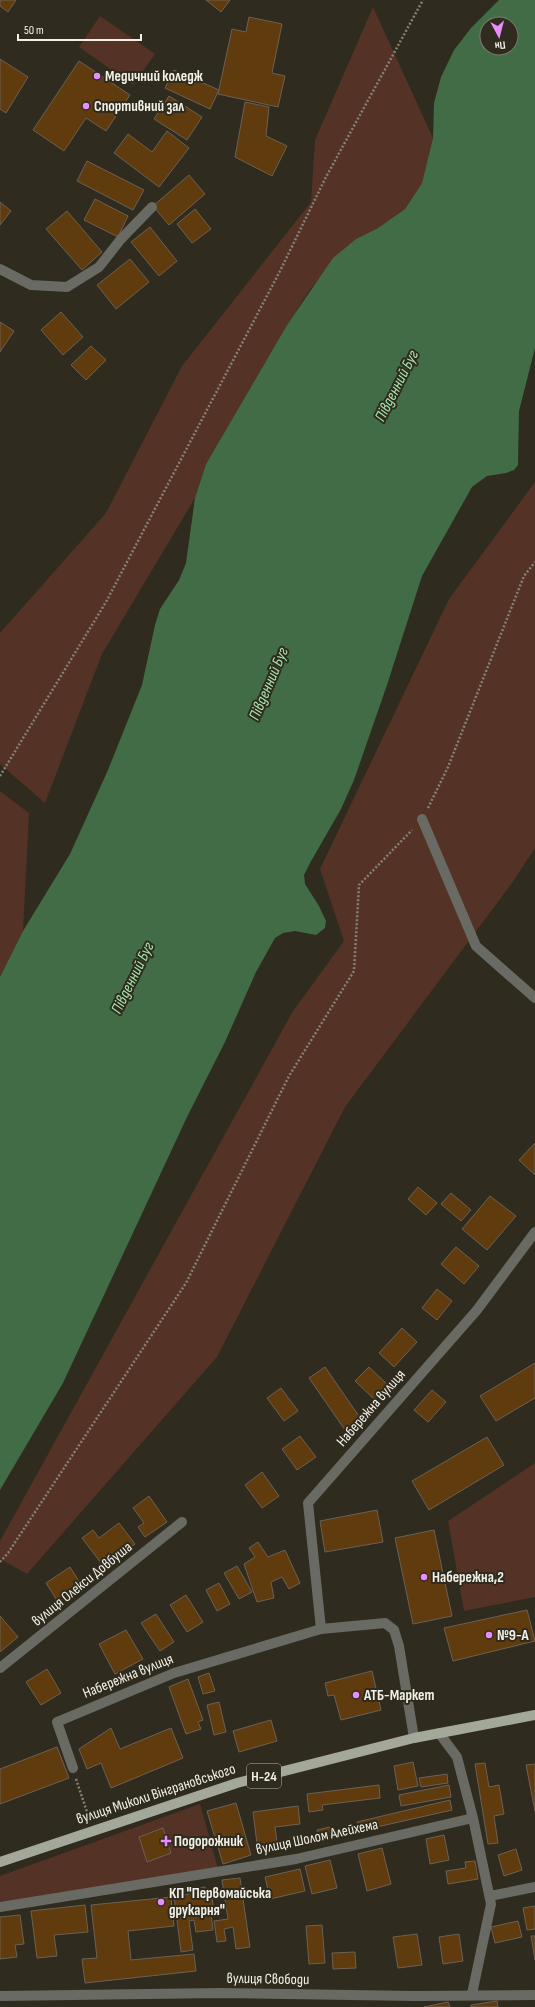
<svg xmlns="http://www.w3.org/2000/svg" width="535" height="2007" font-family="'Sofia Sans Condensed',sans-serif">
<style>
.green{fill:#543226}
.water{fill:#416c46;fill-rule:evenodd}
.building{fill:#5f3b0d;stroke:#6c6155}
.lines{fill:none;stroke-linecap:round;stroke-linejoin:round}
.path{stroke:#858276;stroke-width:2.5;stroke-dasharray:2 2;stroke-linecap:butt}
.minor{stroke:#686a63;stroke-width:10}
.primary{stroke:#a4a89a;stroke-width:10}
.poi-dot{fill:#e98dfe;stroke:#2f2b1e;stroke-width:1.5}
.labels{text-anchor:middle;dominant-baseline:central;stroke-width:4;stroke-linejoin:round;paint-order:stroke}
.shield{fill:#2f2b1e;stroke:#b8b5ab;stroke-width:1}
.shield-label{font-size:14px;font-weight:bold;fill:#f2f0e7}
.poi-label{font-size:15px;font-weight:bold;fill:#f2f0e7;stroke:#2f2b1e;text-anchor:start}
.street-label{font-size:15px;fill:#f2f0e7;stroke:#2f2b1e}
.water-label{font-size:16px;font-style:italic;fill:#a4e7ab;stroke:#2f2b1e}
</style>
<rect width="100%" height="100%" fill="#2f2b1e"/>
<path class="green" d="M373 7 433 138 422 183 405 209 378 228 356 239 311 288 287 325 206 464 195 498 102 654 45 803 0 764V633L106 513 182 366 311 202 315 140Z
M100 16 155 54 133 85 79 47Z
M535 482V848L512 883 345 1107 217 1357 27 1574 0 1559V1541L293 1011 344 941 320 869 449 599Z
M0 791 29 813 23 931 0 977Z
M535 1463V1597L464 1611 448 1521Z
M200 1804 218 1868 0 1904V1876Z"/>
<path class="water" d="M499 0H535V348L519 411 518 465 514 470 506 473 487 476 472 487 422 576 387 685 354 780 341 809 310 863 304 875 305 884 319 906 326 921 325 928 316 935 295 931 283 933 275 938 256 972 225 1042 187 1117 63 1383 0 1490V977L23 931 70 854 108 770 142 685 155 625 160 609 179 580 186 563 195 498 206 464 287 325 333 258 356 239 378 228 405 209 422 183 433 138 434 103 441 77 454 50 471 28ZM487 24H511V48H487Z"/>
<path class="building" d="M0 0H16L8 12 0 6Z
M206 0H230L221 12Z
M249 17 282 24 272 73 285 76 278 107 218 94 232 29 246 32Z
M0 59 28 77 6 113 0 109Z
M79 61 130 95 106 131 86 118 64 151 33 130Z
M174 70 219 90 210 109 165 88Z
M169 96 202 117 187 140 154 119Z
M245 102 269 107 266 136 287 146 272 176 235 157Z
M167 131 189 148 159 187 114 153 128 134 152 152Z
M87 161 144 190 133 210 77 181Z
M189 175 205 194 169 225 153 206Z
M95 199 128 216 118 237 84 220Z
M0 202 11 211 0 225Z
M195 209 211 229 192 243 177 224Z
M67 211 102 252 82 270 46 229Z
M150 227 177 261 159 276 131 242Z
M130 259 149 282 116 309 97 285Z
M61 312 83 337 63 355 41 330Z
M0 322 14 331 0 352Z
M91 346 106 360 86 380 71 365Z
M535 1143V1175L519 1160Z
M418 1187 437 1203 426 1215 408 1199Z
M451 1193 471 1210 461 1221 441 1204Z
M490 1196 516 1216 487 1250 462 1229Z
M456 1247 479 1266 464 1284 441 1264Z
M437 1289 452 1301 437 1320 422 1308Z
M402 1328 417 1342 394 1367 379 1353Z
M535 1363V1398L496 1421 480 1396Z
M325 1367 361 1419 345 1430 309 1378Z
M369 1367 389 1386 375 1400 355 1381Z
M281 1388 298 1411 284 1421 267 1398Z
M432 1390 446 1402 428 1422 414 1410Z
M300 1436 316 1457 297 1470 282 1449Z
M487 1437 504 1465 429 1510 412 1481Z
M262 1472 279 1496 262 1508 245 1485Z
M149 1496 167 1522 145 1537 138 1527 144 1523 133 1508Z
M377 1510 383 1542 325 1552 320 1521Z
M119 1523 135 1544 104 1567 82 1538 93 1530 99 1538Z
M434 1530 452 1616 413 1624 395 1538Z
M258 1542 268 1557 285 1550 300 1583 289 1589 282 1577 271 1582 274 1598 257 1602 244 1564 255 1557 249 1548Z
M237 1566 252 1592 239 1599 224 1573Z
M70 1567 82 1586 58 1602 46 1583Z
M219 1583 230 1604 217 1611 206 1590Z
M186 1595 203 1622 187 1632 170 1605Z
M527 1610 535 1641 453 1661 444 1628Z
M156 1614 174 1642 160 1651 141 1623Z
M0 1616 18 1637 0 1652Z
M126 1630 143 1659 115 1674 99 1644Z
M47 1669 61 1693 41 1705 26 1682Z
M372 1671 381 1710 341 1720 334 1695 328 1696 325 1683Z
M209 1673 215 1691 203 1694 198 1677Z
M188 1679 203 1720 198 1722 201 1729 186 1734 169 1687Z
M219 1702 226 1732 214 1735 207 1705Z
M271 1720 277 1741 239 1752 233 1731Z
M111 1728 120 1749 171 1728 183 1758 111 1788 101 1763 87 1769 79 1749Z
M57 1747 69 1778 0 1804V1769Z
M413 1762 418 1786 398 1790 394 1766Z
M485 1763 489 1787 499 1785 504 1814 494 1816 498 1843 488 1844 475 1764Z
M535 1764V1811L526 1765Z
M447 1774 448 1783 421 1787 419 1778Z
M379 1785 380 1798 322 1805 323 1810 309 1812 307 1794Z
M449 1785 451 1797 401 1806 399 1795Z
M450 1800 452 1810 359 1831 357 1822Z
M236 1803 251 1855 223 1864 207 1811Z
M298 1806 300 1824 275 1827 278 1849 258 1852 253 1812Z
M330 1827 332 1838 319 1840 317 1830Z
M163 1828 171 1853 147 1862 139 1837Z
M444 1835 449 1860 430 1864 426 1839Z
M382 1848 391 1884 367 1891 358 1854Z
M516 1849 522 1870 504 1876 498 1855Z
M330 1860 337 1888 312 1894 305 1866Z
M475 1861 478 1879 448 1884 446 1871 466 1868 465 1862Z
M300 1869 305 1891 270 1899 265 1877Z
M240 1878 250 1947 236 1949 233 1927 224 1929 226 1941 217 1942 214 1921 228 1919 222 1880Z
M205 1887 206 1898H212L213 1906H210L213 1930 196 1932 194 1920 189 1921 193 1950 181 1952 174 1896 189 1894V1889Z
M171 1897 174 1926 128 1931 131 1960 194 1954 196 1971 85 1983 82 1959 97 1958 91 1905Z
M85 1905 88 1932 54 1935 57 1956 37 1958 31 1911Z
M535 1906V1929L527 1930 523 1908Z
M20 1915 24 1944 15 1945 17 1957 0 1959V1917Z
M518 1921 522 1937 495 1943 491 1927Z
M322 1925 325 1963 309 1964 306 1926Z
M417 1934 422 1965 398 1968 393 1937Z
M459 1934 463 1961 443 1964 439 1937Z
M531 1936H535V1960Z
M355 1952 356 1968 333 1969 332 1953Z
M497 2001 498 2007H471V2005Z
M448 2002 450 2007H424Z"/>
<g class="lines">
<path class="path" d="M0 776 106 602 280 271 326 177 423 0
M428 808 448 767 524 576 535 562
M0 1562 8 1553 186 1283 289 1076 354 971 359 885 412 830
M76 1779 89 1818"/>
<path class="minor" d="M0 269 31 285 67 287 99 267 121 239 152 207
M422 819 476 946 535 998
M0 1668 182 1522
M439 1733 457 1757 473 1818
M414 1738 399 1646 394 1630 385 1623 321 1629 308 1503 477 1310 535 1232
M73 1768 57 1722 174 1673 321 1629
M490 1896 535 1887
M0 1907 296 1859 473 1818 491 1904 472 1994
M0 1996 221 1993 415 1996 535 1995"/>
<path class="primary" d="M0 1862 237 1783 414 1738 535 1715"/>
</g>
<g class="poi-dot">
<circle cx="97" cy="76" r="4"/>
<circle cx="86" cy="106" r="4"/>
<circle cx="424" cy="1577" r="4"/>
<circle cx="489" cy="1635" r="4"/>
<circle cx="356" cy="1695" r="4"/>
<path d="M164 1835h4v4h4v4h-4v4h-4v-4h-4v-4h4z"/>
<circle cx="161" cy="1902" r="4"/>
</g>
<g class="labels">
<rect class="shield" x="247" y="1764" width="34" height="24" rx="3"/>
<g class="shield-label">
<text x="264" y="1776">Н-24</text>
</g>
<g class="poi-label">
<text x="105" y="76">Медичний коледж</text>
<text x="94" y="106">Спортивний зал</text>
<text x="432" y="1577">Набережна,2</text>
<text x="497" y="1635">№9-А</text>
<text x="364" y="1695">АТБ-Маркет</text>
<text x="174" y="1841">Подорожник</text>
<text x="169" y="1893">КП "Первомайська<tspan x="169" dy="17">друкарня"</tspan></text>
</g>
<g class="street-label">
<text transform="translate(371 1408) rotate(-49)">Набережна вулиця</text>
<text transform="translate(82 1584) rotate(-39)">вулиця Олекси Довбуша</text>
<text transform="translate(128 1676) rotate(-22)">Набережна вулиця</text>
<text transform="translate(156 1794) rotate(-18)">вулиця Миколи Вінграновського</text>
<text transform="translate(317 1837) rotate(-12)">вулиця Шолом Алейхема</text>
<text transform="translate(268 1979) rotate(1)">вулиця Свободи</text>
</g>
<g class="water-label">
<text transform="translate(397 386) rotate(-63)">Південний Буг</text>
<text transform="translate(269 684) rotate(-67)">Південний Буг</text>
<text transform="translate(133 978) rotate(-64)">Південний Буг</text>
</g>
</g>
<g transform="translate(499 36) rotate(173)"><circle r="19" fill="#2f2b1e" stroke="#7d7a6e"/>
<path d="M0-3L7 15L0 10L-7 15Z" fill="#e98dfe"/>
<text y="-6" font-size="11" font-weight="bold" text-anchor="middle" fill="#f2f0e7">Пн</text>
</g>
<path d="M18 34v6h123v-6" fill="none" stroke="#f2f0e7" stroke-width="2"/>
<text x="24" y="34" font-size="12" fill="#f2f0e7" stroke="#2f2b1e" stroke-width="3" paint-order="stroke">50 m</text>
</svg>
